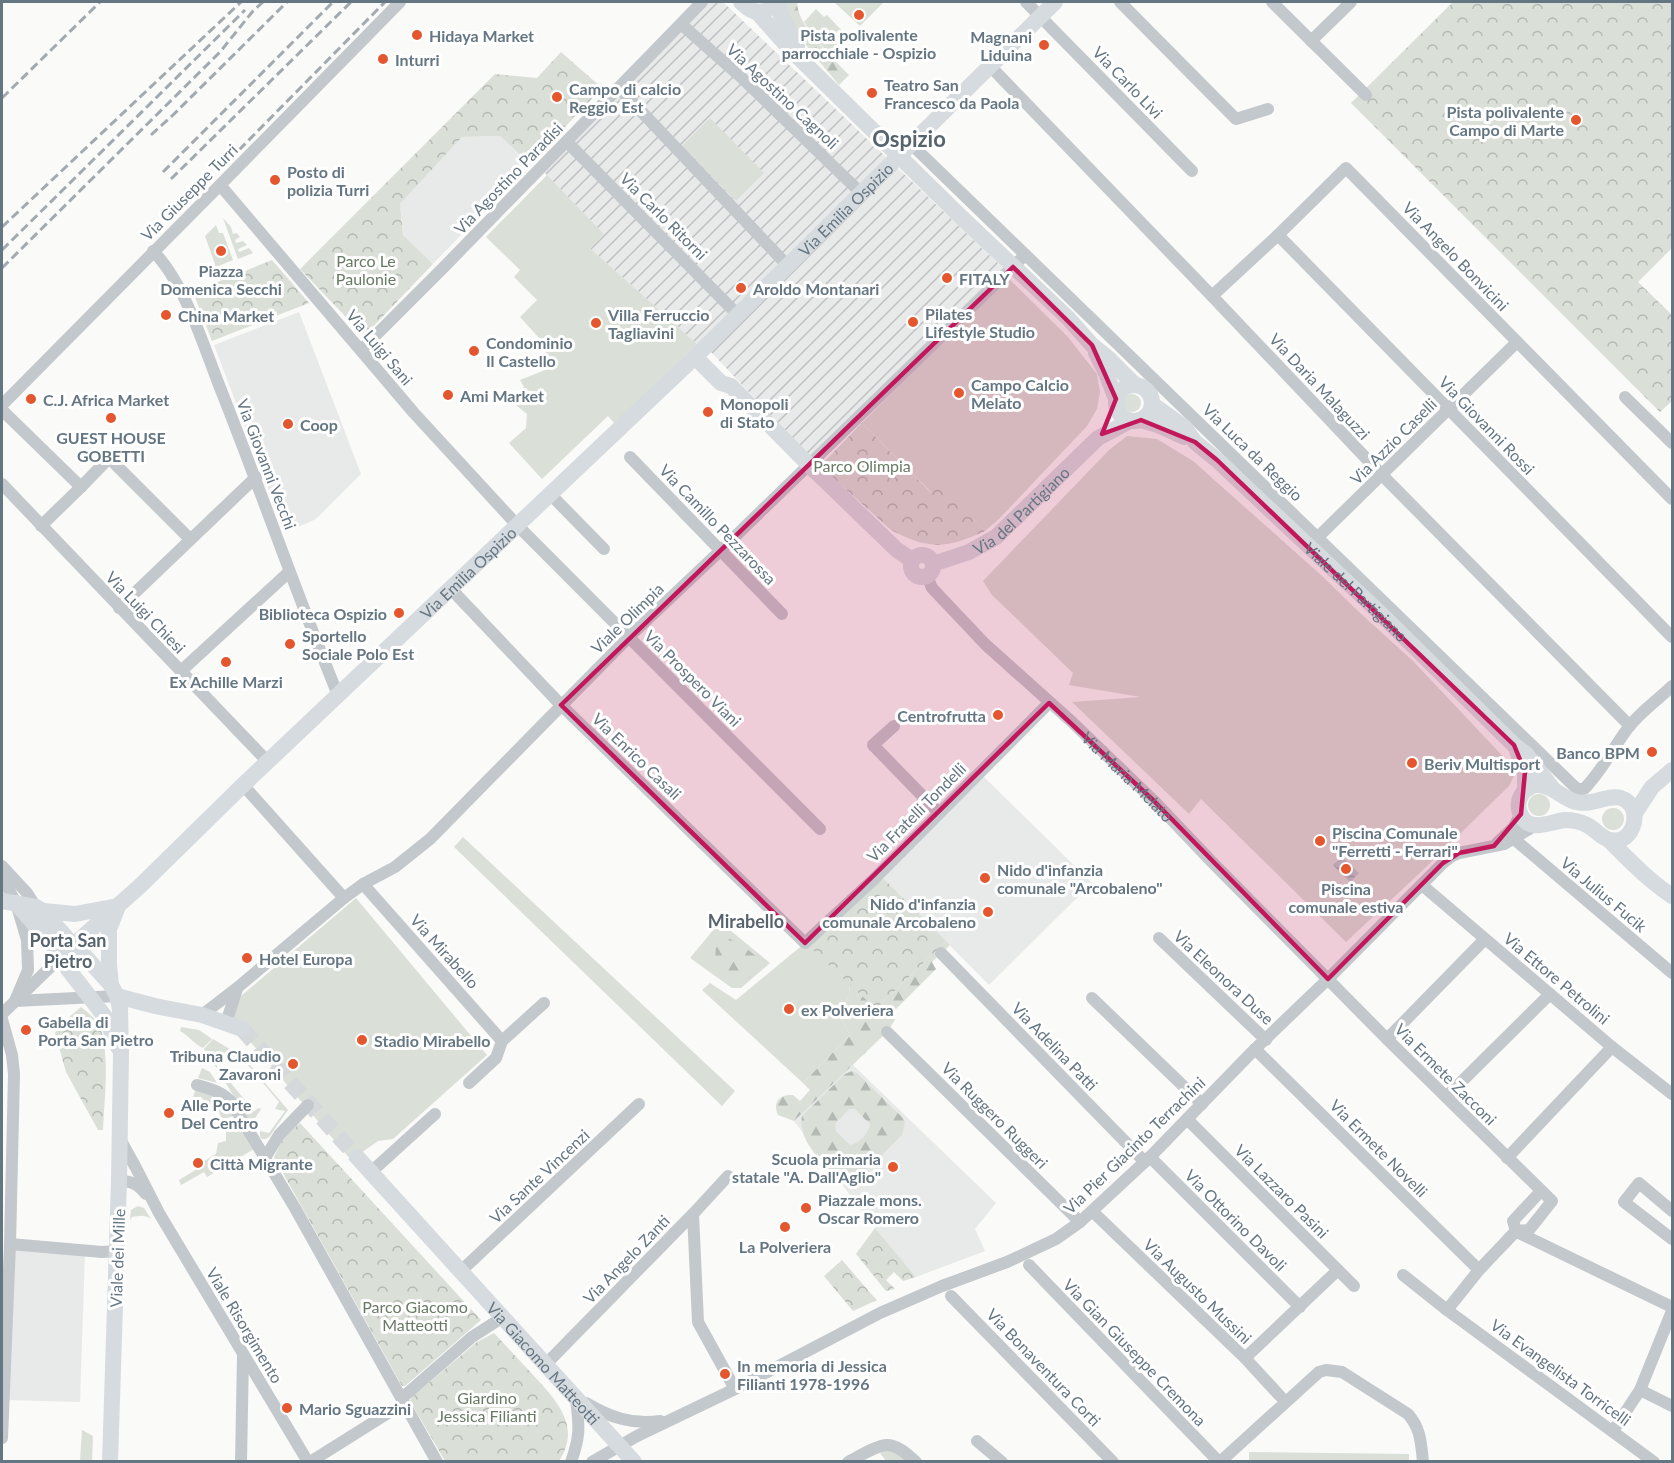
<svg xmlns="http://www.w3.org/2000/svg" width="1674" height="1463" font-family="Lato,sans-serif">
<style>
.built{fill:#e8e9e9}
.industrial{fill:url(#industrial-furrows)}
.green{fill:#dadfd7}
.forest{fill:url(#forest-firs);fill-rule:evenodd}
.park{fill:url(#park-crowns)}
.water{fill:url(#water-ripples)}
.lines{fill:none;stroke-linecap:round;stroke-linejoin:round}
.secondary-tunnel{stroke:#d5d9db;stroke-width:16;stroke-dasharray:16 8;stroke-linecap:butt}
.street{stroke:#c3c8cc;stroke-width:12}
.secondary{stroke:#d6dbdf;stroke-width:16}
.rail{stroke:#a2aab0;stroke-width:3;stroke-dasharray:9 4.5;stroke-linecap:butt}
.marked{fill:#c2185b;fill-opacity:0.2;stroke:#c2185b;stroke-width:4.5;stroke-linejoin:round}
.poi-dot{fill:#e4572e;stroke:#fff;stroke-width:2}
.labels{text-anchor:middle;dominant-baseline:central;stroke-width:6;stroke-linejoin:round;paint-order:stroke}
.poi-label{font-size:16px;font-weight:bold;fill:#657683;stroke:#fff;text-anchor:start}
.street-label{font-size:16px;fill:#657683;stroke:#fff}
.park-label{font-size:16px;fill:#687a64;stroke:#fff}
.neighbourhood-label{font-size:18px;font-weight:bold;fill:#57646e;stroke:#fff}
.district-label{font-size:22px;font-weight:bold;fill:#57646e;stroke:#fff}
</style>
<defs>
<pattern id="industrial-furrows" width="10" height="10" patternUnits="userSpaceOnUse" patternTransform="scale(1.5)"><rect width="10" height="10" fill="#e8e9e9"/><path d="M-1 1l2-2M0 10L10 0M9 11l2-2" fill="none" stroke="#c0c1c2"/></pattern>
<pattern id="forest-firs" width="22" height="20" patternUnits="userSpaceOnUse" patternTransform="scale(1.5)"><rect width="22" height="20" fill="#dadfd7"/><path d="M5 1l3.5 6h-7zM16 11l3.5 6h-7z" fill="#b4b9b4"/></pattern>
<pattern id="park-crowns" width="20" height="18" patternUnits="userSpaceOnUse" patternTransform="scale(1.5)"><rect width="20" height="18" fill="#dadfd7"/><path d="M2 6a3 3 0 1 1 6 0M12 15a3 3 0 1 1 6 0" fill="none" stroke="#b4b9b4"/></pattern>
<pattern id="water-ripples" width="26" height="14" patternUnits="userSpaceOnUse" patternTransform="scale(1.5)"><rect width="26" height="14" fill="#bbc7cb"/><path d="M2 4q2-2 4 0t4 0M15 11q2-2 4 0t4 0" fill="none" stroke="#9ca6aa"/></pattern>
</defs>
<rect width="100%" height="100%" fill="#fafaf8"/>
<path class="built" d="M500 136 530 164 433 264 403 235 400 204 462 137Z
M299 312 361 474 316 519 285 533 214 345Z
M979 772 1092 883 989 985 879 874Z
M852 1064 996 1203 975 1229 985 1251 916 1277 875 1228 794 1121Z
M13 1249 85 1252 80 1402 7 1400Z"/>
<path class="industrial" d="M702 2H723L1003 268 811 458 712 353 697 344 590 248 604 234 540 168Z"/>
<path class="green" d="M834 2H881L883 3 860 26Z
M816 9 824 17 827 15 848 37 832 56 816 40 804 22Z
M710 118 764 173 736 201 682 146Z
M547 175 604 234 590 248 697 344 615 424 608 416 542 479 509 443 526 428 527 414 516 405 515 396 524 387 520 380 545 370 538 361 549 349 520 317 537 300 514 277 520 270 486 237Z
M223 218 231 227 233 234 237 233 240 237 235 240 236 243 243 241 247 245 238 249 239 252 249 248 253 253 238 259Z
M216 225 219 233H223L233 260 216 267 205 236Z
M1007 277 1067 336 1097 374 1100 392 1097 409 1087 426 999 519 985 531 939 487 932 493 862 423Z
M1123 403a9 9 0 1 1 18 0a9 9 0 1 1-18 0Z
M1127 436 1157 439 1193 461 1321 575 1359 612 1413 661 1512 766 1514 776 1509 786 1424 869 1346 942 1201 799 1189 814 1072 702 1141 697 1069 685 1073 673 992 595 983 581 1109 450Z
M1528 805a11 11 0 1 1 22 0a11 11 0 1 1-22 0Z
M1602 819a11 11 0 1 1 22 0a11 11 0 1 1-22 0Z
M463 837 735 1091 722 1106 454 847Z
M356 898 487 1055 393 1139 378 1141 351 1160 231 1019 241 996Z
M720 922 770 963 741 988H732L690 958Z
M805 943 850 983 849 995 839 1015 850 1035 803 1083 702 990 710 983 736 1000Z
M181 1027 199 1030 212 1039 203 1048C194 1044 188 1035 180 1031Z
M213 1039 243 1057 288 1110 270 1136 266 1139H262L260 1137V1131L269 1133 285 1111 275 1109 279 1102 242 1058 236 1054 233 1057 227 1051 214 1061 219 1069 218 1070 204 1049Z
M202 1068 210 1072 217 1083 198 1078Z
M221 1071 228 1080 234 1078 230 1082 254 1111 259 1108 261 1109 252 1123H250L219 1072Z
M196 1089C214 1095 225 1099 235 1116L222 1119 216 1104 209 1107 201 1097H193Z
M236 1123H238L254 1149 207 1177 204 1172 181 1185 179 1180 197 1169 196 1166 216 1154 218 1143 226 1141V1125Z
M138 1206 144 1208 151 1219C145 1214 138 1216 132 1217L130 1220 131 1210Z
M82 1430 93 1436 92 1461H80Z
M887 1449 899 1454 909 1461H886L880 1453Z
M1249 1452 1409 1454V1461H1249Z"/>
<path class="forest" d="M785 2H797C797 26 833 58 849 75L839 85C819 60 791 33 785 2Z
M722 935C737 942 751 950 763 963L760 965 757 974 743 981 738 978 732 985 710 969 712 965 715 964 716 943Z
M946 941 950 945 932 962 936 969 894 1011 895 1020 887 1032 794 1121 778 1115C772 1102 780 1094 793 1095L800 1101 810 1090 803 1083 850 1035 839 1015 849 995 850 983 876 1009Z
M852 1071 857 1073 903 1118 905 1122 902 1135 873 1164 847 1183 841 1182C825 1164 797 1142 802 1116L845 1074ZM849 1109H855L870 1124C869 1133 860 1143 850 1145L836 1131 835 1124Z"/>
<path class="park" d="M1453 2H1672V248L1638 282 1672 315V401L1660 412 1351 103Z
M561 52 602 88 530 164 500 136 462 137 400 204 403 235 433 264 364 336 300 269 495 74 537 78Z
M272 260 309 303 212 341 193 292Z
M862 423 931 493 939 486 985 531C946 549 929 550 891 530L820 466Z
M879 874 946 941 876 1009 805 943Z
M81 1007C87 1012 94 1017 98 1023 111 1047 104 1103 103 1130H98L66 1072 55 1033 61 1024Z
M300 1123 481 1320 405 1386H402L274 1157 284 1137Z
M875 1228 916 1277 903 1281 894 1272 886 1280 895 1289 886 1291 856 1254Z
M842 1260 873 1296 877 1300 853 1311 824 1276Z
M494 1333C507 1347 520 1361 533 1375 556 1400 582 1426 559 1461H445L410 1401 412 1397 477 1342Z"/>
<path class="water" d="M1342 857 1359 873 1350 882 1333 865Z"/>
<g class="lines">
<path class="secondary-tunnel" d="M242 1029 357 1157"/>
<g class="street">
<path d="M1026 2 1192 171"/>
<path d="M1120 2 1236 119 1268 109"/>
<path d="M1272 2 1366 95"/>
<path d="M681 24 742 78 861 193"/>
<path d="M1311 41 1351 2"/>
<path d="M990 66 1212 296 1382 475 1630 726"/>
<path d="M619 88 788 266"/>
<path d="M567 142 738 315"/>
<path d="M911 144 1577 789H1584C1602 771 1613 748 1628 728 1639 713 1659 699 1672 686"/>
<path d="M220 185 414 413 518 526 820 829"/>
<path d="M1278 235 1672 637"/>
<path d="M153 251C184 282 203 344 219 385 260 488 296 593 338 695"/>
<path d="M1212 296 1278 235 1346 168 1672 499"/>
<path d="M361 350 445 266 702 2"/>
<path d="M1625 397 1672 443"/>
<path d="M2 405 220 185 400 2"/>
<path d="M2 410 81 487 109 458 190 539"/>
<path d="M630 457 782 614"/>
<path d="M2 484 268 762"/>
<path d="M551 495 604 549"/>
<path d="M41 526 81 487"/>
<path d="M1318 537 1517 342"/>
<path id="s1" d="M927 576 932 588 985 644 1072 722 1153 800 1211 861 1387 1039 1552 1201 1529 1230 1516 1231"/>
<path d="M451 589 561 705 805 943 873 880 1049 703"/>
<path d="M119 608 256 477"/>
<path d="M181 671 289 572"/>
<path d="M894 726 873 745 939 813"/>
<path d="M243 785 344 898"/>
<path d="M1514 839 1672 973"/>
<path d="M1497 843 1513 828 1521 814"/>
<path d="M2 866 27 893 36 907"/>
<path d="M2 877 16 903 27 940 28 970 15 1001"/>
<path d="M363 884 502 1041 544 1003"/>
<path d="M1422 885 1612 1047 1672 1094"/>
<path d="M1159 938 1266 1040"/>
<path d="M941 953 1145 1162"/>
<path d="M1092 998 1202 1104"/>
<path d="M15 1001 117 996"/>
<path d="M2 1014 68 950"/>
<path d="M202 1015 237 988 344 898 363 884 395 867 430 839 629 637 720 551 1025 255"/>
<path d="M2 1019 12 1055 14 1074 10 1244 2 1438"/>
<path d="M226 1023 237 989"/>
<path d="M887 1032 1080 1222"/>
<path d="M1387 1039 1485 939"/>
<path d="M1255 1049 1479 1270"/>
<path d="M469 1083 496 1058 502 1041"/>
<path d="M197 1085C211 1089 223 1092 232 1103L295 1208 437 1462"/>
<path d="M1446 1097 1550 994"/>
<path d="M1187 1119 1354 1286"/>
<path d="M120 1139 136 1168 159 1213 308 1462"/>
<path d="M1150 1157 1300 1307"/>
<path d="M265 1158 279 1135 308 1105"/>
<path d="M1507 1158 1612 1047"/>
<path d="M371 1172 435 1114"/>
<path d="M119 1181C132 1181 138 1184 146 1194"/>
<path d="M1092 1211 1245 1358 1280 1396"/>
<path d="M1672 1211 1639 1183 1624 1202 1672 1239"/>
<path d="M693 1214 698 1322 735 1389"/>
<path d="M1516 1231 1513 1221 1541 1191"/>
<path d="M1517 1232 1672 1307"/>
<path d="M10 1244 102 1252 117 1251"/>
<path d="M1029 1265 1219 1462"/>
<path d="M461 1271 639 1104"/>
<path d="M1403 1275 1447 1310 1654 1462"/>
<path d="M951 1296 1113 1462"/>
<path d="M1447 1310 1479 1270 1516 1231"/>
<path d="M1245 1358 1338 1270"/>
<path d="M546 1364 693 1214 728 1176"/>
<path d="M1640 1390 1672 1406"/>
<path d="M402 1398 472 1337 503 1317"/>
<path d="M586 1403C609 1417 632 1425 660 1421"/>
<path d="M1613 1431 1640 1390 1672 1311"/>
<path d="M977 1441 1002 1462"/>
<path d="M241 1462 243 1355"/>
<path d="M310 1462 404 1403"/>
<path d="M571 1462C581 1434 579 1426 576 1398"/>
<path d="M592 1462 637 1436 735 1389 880 1313 942 1286 1007 1262 1056 1239 1080 1222 1150 1157 1255 1049 1328 979 1443 863 1452 856 1459 853 1504 844 1536 825"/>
<path d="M848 1462C858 1457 877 1445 887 1445 898 1445 908 1455 916 1462"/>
<path d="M1220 1462 1319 1372 1326 1370 1342 1372 1408 1414C1421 1429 1421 1443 1423 1462"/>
</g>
<g class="secondary">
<path d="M741 2C748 9 756 15 767 10"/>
<path d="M778 2 781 16 797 47"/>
<path d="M757 12 789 48 959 215 1068 318 1092 345 1108 358 1135 385"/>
<path d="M1096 353 1106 373 1116 399"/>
<path d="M695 357 721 383 731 386 809 465 897 550 912 560"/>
<circle cx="1134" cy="403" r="18"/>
<path id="s2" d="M1152 404 1184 427 1195 442 1217 460 1380 613 1514 745 1526 754 1553 789"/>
<path d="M1141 420 1158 425 1184 437"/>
<circle cx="922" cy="566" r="11"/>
<path id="s3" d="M933 564 969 552 996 537 1098 438 1130 421"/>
<path d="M1516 748 1525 772V790"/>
<path d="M1535 785C1552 784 1561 798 1576 802 1592 806 1609 794 1621 798 1645 806 1634 846 1610 840 1601 838 1595 829 1587 825 1581 822 1572 820 1565 820 1550 822 1528 834 1520 813 1518 808 1518 801 1521 796 1524 790 1529 787 1535 785Z"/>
<path d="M1635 813 1652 787 1672 770"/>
<path d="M1609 840C1629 860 1648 880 1672 896"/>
<path d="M2 901 36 907 43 911 66 937 68 969 105 1017 118 1047"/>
<path d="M16 903 55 948 83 954 111 985 117 996 120 1009 121 1053 119 1181 110 1462"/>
<path d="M43 911 75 914 118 906"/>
<path id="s4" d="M68 950 140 886 243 785 695 357 1055 2"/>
<path d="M111 985 109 965V929L117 909"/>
<path d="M117 996 155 1006 202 1015 242 1029"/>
<path id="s5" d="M357 1157 634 1462"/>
</g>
<path class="rail" d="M2 98 100 2
M151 135 174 114 287 2
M239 150 385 2
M163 172 333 2
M171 179 351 2
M2 227 241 2
M2 250 245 10
M2 268 220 52 253 11 263 2"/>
</g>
<path class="marked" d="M1013 267 1092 345 1116 399 1102 434 1141 420 1195 442 1217 460 1514 745 1525 772 1521 814 1494 846 1459 853 1443 863 1328 979 1153 800 1049 703 805 943 561 705Z"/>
<g class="poi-dot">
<circle cx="859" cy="15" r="6"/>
<circle cx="417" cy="35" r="6"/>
<circle cx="1044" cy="45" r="6"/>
<circle cx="383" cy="59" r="6"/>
<circle cx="872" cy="93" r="6"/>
<circle cx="557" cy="97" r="6"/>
<circle cx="1576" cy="120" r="6"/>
<circle cx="275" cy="180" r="6"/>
<circle cx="221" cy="251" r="6"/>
<circle cx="947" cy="278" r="6"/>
<circle cx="741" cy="288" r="6"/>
<circle cx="166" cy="315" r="6"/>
<circle cx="913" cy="322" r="6"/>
<circle cx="596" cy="323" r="6"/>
<circle cx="474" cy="351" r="6"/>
<circle cx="959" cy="393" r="6"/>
<circle cx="448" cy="395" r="6"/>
<circle cx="31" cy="399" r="6"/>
<circle cx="708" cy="412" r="6"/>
<circle cx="111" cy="418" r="6"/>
<circle cx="288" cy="424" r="6"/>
<circle cx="399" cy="613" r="6"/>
<circle cx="290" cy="644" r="6"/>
<circle cx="226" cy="662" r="6"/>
<circle cx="998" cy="715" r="6"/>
<circle cx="1652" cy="752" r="6"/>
<circle cx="1412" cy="763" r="6"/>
<circle cx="1320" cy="841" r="6"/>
<circle cx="1346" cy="869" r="6"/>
<circle cx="985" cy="878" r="6"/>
<circle cx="988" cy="912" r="6"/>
<circle cx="247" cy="958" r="6"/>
<circle cx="789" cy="1009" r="6"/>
<circle cx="26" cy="1030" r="6"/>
<circle cx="362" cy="1040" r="6"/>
<circle cx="293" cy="1064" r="6"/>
<circle cx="169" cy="1113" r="6"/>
<circle cx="198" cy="1163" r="6"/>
<circle cx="893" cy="1167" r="6"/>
<circle cx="806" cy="1208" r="6"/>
<circle cx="785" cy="1227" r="6"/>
<circle cx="725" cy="1374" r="6"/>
<circle cx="287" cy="1408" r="6"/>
</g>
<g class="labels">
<g class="poi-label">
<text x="859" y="34" text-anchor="middle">Pista polivalente<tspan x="859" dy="18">parrocchiale - Ospizio</tspan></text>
<text x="429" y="35">Hidaya Market</text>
<text x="1032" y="36" text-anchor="end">Magnani<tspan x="1032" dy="18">Liduina</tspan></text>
<text x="395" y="59">Inturri</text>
<text x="884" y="84">Teatro San<tspan x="884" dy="18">Francesco da Paola</tspan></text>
<text x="569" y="88">Campo di calcio<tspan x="569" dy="18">Reggio Est</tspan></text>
<text x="1564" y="111" text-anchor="end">Pista polivalente<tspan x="1564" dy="18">Campo di Marte</tspan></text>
<text x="287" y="171">Posto di<tspan x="287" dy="18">polizia Turri</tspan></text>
<text x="221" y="270" text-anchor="middle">Piazza<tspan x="221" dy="18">Domenica Secchi</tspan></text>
<text x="959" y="278">FITALY</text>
<text x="753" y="288">Aroldo Montanari</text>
<text x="925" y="313">Pilates<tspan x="925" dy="18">Lifestyle Studio</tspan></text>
<text x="608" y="314">Villa Ferruccio<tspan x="608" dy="18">Tagliavini</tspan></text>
<text x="178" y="315">China Market</text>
<text x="486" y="342">Condominio<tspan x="486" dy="18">Il Castello</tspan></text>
<text x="971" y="384">Campo Calcio<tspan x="971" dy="18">Melato</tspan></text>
<text x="460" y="395">Ami Market</text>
<text x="43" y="399">C.J. Africa Market</text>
<text x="720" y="403">Monopoli<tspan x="720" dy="18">di Stato</tspan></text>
<text x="300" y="424">Coop</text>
<text x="111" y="437" text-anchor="middle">GUEST HOUSE<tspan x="111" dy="18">GOBETTI</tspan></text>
<text x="387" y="613" text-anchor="end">Biblioteca Ospizio</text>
<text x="302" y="635">Sportello<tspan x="302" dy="18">Sociale Polo Est</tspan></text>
<text x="226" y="681" text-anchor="middle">Ex Achille Marzi</text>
<text x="986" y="715" text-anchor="end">Centrofrutta</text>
<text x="1640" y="752" text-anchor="end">Banco BPM</text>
<text x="1424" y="763">Beriv Multisport</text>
<text x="1332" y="832">Piscina Comunale<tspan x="1332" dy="18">"Ferretti - Ferrari"</tspan></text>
<text x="997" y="869">Nido d'infanzia<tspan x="997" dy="18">comunale "Arcobaleno"</tspan></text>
<text x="1346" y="888" text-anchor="middle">Piscina<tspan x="1346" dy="18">comunale estiva</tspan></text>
<text x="976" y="903" text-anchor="end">Nido d'infanzia<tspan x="976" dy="18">comunale Arcobaleno</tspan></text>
<text x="259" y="958">Hotel Europa</text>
<text x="801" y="1009">ex Polveriera</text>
<text x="38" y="1021">Gabella di<tspan x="38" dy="18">Porta San Pietro</tspan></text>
<text x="374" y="1040">Stadio Mirabello</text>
<text x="281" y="1055" text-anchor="end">Tribuna Claudio<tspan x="281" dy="18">Zavaroni</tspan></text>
<text x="181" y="1104">Alle Porte<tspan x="181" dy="18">Del Centro</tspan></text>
<text x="881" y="1158" text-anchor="end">Scuola primaria<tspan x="881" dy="18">statale "A. Dall'Aglio"</tspan></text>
<text x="210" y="1163">Città Migrante</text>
<text x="818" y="1199">Piazzale mons.<tspan x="818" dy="18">Oscar Romero</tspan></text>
<text x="785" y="1246" text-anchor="middle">La Polveriera</text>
<text x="737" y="1365">In memoria di Jessica<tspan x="737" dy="18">Filianti 1978-1996</tspan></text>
<text x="299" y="1408">Mario Sguazzini</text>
</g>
<g class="street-label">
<text transform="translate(1128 82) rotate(46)">Via Carlo Livi</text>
<text transform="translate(783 96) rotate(43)">Via Agostino Cagnoli</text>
<text transform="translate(508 178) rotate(-46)">Via Agostino Paradisi</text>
<text transform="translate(189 192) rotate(-45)">Via Giuseppe Turri</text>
<text stroke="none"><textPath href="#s4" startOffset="1074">Via Emilia Ospizio</textPath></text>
<text transform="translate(664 216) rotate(45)">Via Carlo Ritorni</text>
<text transform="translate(1456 256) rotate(46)">Via Angelo Bonvicini</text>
<text transform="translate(380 347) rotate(50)">Via Luigi Sani</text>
<text transform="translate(1320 386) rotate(47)">Via Daria Malaguzzi</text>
<text transform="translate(1487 425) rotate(46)">Via Giovanni Rossi</text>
<text transform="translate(1393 441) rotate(-45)">Via Azzio Caselli</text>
<text transform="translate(1253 452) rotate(44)">Via Luca da Reggio</text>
<text transform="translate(267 464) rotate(69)">Via Giovanni Vecchi</text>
<text stroke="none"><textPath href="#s3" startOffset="105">Via del Partigiano</textPath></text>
<text transform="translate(718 524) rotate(46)">Via Camillo Pezzarossa</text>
<text stroke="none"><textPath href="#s4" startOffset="550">Via Emilia Ospizio</textPath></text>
<text stroke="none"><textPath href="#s2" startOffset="278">Viale del Partigiano</textPath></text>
<text transform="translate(146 612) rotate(46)">Via Luigi Chiesi</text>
<text transform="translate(627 618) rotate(-44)">Viale Olimpia</text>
<text transform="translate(693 678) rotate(45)">Via Prospero Viani</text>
<text transform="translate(637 756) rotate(44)">Via Enrico Casali</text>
<text stroke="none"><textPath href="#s1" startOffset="285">Via Maria Melato</textPath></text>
<text transform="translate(916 812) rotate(-45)">Via Fratelli Tondelli</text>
<text transform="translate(1604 894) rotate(40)">Via Julius Fucik</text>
<text transform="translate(445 951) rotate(48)">Via Mirabello</text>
<text transform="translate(1224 977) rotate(43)">Via Eleonora Duse</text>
<text transform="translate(1557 978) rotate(40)">Via Ettore Petrolini</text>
<text transform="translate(1055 1046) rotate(46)">Via Adelina Patti</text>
<text transform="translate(1446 1074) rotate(45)">Via Ermete Zacconi</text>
<text transform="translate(995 1115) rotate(45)">Via Ruggero Ruggeri</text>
<text transform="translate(1134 1145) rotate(-44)">Via Pier Giacinto Terrachini</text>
<text transform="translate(1379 1148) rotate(45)">Via Ermete Novelli</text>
<text transform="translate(539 1176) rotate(-43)">Via Sante Vincenzi</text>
<text transform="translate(1282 1191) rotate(45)">Via Lazzaro Pasini</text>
<text transform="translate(1236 1220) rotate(45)">Via Ottorino Davoli</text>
<text transform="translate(117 1258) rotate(-88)">Viale dei Mille</text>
<text transform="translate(626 1259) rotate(-46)">Via Angelo Zanti</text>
<text transform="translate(1198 1291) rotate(44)">Via Augusto Mussini</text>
<text transform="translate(245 1325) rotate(59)">Viale Risorgimento</text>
<text transform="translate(1135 1352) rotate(46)">Via Gian Giuseppe Cremona</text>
<text stroke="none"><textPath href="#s5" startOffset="278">Via Giacomo Matteotti</textPath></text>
<text transform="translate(1044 1367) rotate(46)">Via Bonaventura Corti</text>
<text transform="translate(1561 1372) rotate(36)">Via Evangelista Torricelli</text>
</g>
<g class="park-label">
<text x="366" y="260">Parco Le<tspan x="366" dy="18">Paulonie</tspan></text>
<text x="862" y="465">Parco Olimpia</text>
<text x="415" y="1306">Parco Giacomo<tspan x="415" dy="18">Matteotti</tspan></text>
<text x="487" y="1397">Giardino<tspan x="487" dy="18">Jessica Filianti</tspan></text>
</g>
<g class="neighbourhood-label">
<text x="746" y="921">Mirabello</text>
<text x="68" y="940">Porta San<tspan x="68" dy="21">Pietro</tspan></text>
</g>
<g class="district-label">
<text x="909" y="138">Ospizio</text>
</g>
</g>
<rect width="1674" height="1463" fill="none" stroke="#657683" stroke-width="6"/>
</svg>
